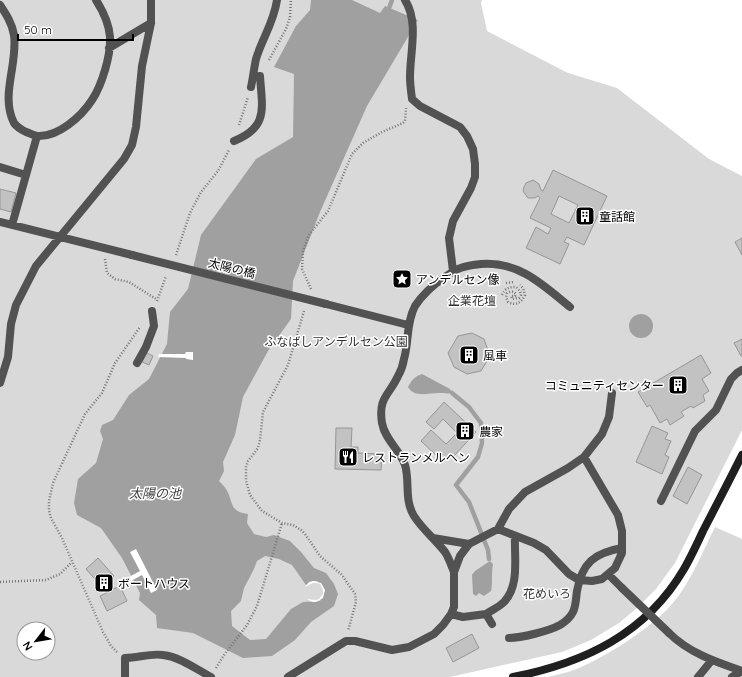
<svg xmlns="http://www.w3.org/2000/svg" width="742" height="677" font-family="Quicksand,'Noto Sans JP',sans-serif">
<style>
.green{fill:#d9d9d9;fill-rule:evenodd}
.water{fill:#a0a0a0;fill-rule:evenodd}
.pier{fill:#fff}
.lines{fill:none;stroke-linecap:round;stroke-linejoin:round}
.stream{stroke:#a0a0a0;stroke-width:4.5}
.building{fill:#c2c2c2;stroke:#969696;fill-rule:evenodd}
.path{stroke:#747474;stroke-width:2.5;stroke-dasharray:1 2;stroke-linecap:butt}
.lane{stroke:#525252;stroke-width:8}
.street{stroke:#525252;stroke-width:8}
.secondary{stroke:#1f1f1f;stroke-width:8}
.street-bridge{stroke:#525252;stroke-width:8}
.labels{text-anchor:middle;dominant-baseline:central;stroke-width:3;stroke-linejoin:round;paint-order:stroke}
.poi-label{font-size:12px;fill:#000;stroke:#fff;text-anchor:start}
.street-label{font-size:12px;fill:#000;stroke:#fff}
.park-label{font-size:12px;fill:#303030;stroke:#fff}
.water-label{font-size:13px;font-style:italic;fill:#414141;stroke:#fff}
</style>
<rect width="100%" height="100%" fill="#fff"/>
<path class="green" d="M0 0H482L481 3 487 31 568 73 617 88 709 159 742 176V430L675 563 656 589 637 608 619 623 591 640 562 652 450 677H0ZM24 629H48V653H24Z
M715 527 742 539V677H548C555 675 562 674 568 672 598 663 653 627 672 604 691 582 702 553 715 527Z"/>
<path class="water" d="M311 0H352L380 13 385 6 418 20 367 106 320 212 293 281 291 319 268 351 243 397 235 435 223 462 224 471 219 481C223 485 227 489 229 495 233 507 233 512 248 514L247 523 254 534 266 537 274 535 290 541 301 552 314 568 326 573 334 584 338 594 334 606 311 622 295 640 272 656 243 658 193 633 157 628 156 615 139 600 140 593 122 558 101 528 77 515 74 503 78 479 96 463 103 439 100 431 102 425 113 420 129 395 149 379 167 344 170 312 188 289 201 235 256 159 293 137 294 74 274 67 296 26 310 10ZM265 556 279 559 292 565 306 585 313 581H317L325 590 320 601 303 602 291 609 266 639 250 640 232 626 231 611 241 601 244 588 254 569 257 561Z
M629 326a12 12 0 1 1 24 0a12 12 0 1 1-24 0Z
M422 374 450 389 452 393C448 394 444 393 439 393 428 393 414 398 408 387 411 381 415 376 422 374Z
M490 561 493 564C491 574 493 582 491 591L484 596 479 593 476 596 473 594 472 575 475 571Z"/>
<path class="pier" d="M186 352H193V360L186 359V358L158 357 159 354H185Z
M136 549 157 590 151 593 142 575 131 581 129 577 140 571 130 552Z
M313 581 321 583 325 590 323 598 316 602H312L307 599 316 600 319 599 323 594V590L320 584 317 583H313L305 587 309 582Z"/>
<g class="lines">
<path class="stream" d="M387 14 392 0
M452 393 469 407 481 423 482 443 478 457 456 485 469 502 488 550 489 559"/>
</g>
<path class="building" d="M553 170 607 196 584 245 567 237 564 242 569 244 560 264 526 248 536 227 548 234 551 228 530 218 540 198 538 196 535 198H528L523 191 524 187 526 183 533 180 539 184 541 190 543 191ZM559 196 578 205 569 223 551 214Z
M0 189 16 193 11 212 0 209Z
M742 238V255L735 242Z
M472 333 484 339 490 356 481 371 467 374 454 367 448 353 458 336Z
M742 339V356H741L734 343Z
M147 353 153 356 149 365 142 362Z
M701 355 711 373 702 379 709 391 703 395 705 401 693 408 691 406 681 412 684 416 670 425 667 419 660 423 650 405 647 407 638 392Z
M444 402 476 432 453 457 440 459 421 441 431 430 446 444 457 433 443 419 434 429 426 422Z
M652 426 668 433 665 439 671 441 665 455 669 457 662 474 636 462Z
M336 428H352L351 447H358V453L382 454 381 470 335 469Z
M688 467 702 475 687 504 673 496Z
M98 558 114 576 109 581 114 589 120 586 127 601 107 611 100 596 108 592 104 585 102 587 86 569Z
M472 634 479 648 453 662 446 648Z"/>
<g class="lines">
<path class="path" d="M269 60 286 29 290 17 291 0
M239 125 248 97
M176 255 190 213 201 192 218 171 229 150
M105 259 107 273 115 279 129 282 156 299
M506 283 514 282
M311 289 302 269 303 251 309 235 328 211 352 154 363 143 382 132 403 123 405 121 406 108
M502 295C505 288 509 287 516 287L520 291 521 295 519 298 512 299 511 296H515L516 294C513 291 511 291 507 293L506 297 508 302C516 306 521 303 525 295L523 288 520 285
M157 301 166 276
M304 311 288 365 263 412 260 440 258 448 248 461 246 467V481L250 495 262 511 282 523 293 525 301 530 305 534 320 556 342 575 355 594 356 602 348 631
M0 582 46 580 60 574 72 562
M117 652 111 646 103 632 62 538 51 518 49 511V501L53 483 85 414 102 393 115 363 140 327
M216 668 224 655 247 625 257 606 282 523"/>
<path class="lane" d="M661 501 695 431 716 410 731 379 737 373 742 370"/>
<path class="street" d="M405 0C419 22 410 52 410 77 410 84 411 91 412 99L420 106 460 127 467 136 473 149 475 164V177L471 188 453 221 449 238 453 271
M0 5C6 14 12 23 14 35 18 65 0 95 14 123 17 127 22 130 26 132 30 133 34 136 38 136 58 137 81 117 92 100 102 85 111 55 110 37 109 23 103 11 96 0
M109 48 151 23
M251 87C253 78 254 68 256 59 262 39 274 22 277 0
M234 141C269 127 262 108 260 76
M0 167 26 175
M0 222 132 255
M12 225 37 136
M326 304 408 325
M137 363 146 347 154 326 152 311
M0 383 8 357 11 324 16 305 36 266 124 159 132 145 136 127 142 66 151 23V0
M498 529 534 543 546 550 569 574 579 580 592 581 602 579 615 568 622 553V531L618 515 584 457
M433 538 469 544
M454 572C451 565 449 558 445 552 436 540 422 529 414 516 404 500 410 481 405 465 400 450 385 440 382 423 378 397 389 396 398 376 401 371 403 365 404 359 409 342 406 323 415 306 423 294 433 285 445 277 459 267 464 266 481 264 519 261 543 285 570 307
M608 574 622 588
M451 614 463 617 486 614
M492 624 486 614C492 610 499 607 504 602 520 585 514 557 515 536
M669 633C689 653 716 662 742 671
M509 638C521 638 549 631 560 625 565 622 570 618 573 612 576 606 576 598 577 591 582 563 594 553 622 548
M125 677V658C138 658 150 653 163 655 180 657 196 669 211 677
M288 677 346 641H355L392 650 409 647 434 634 443 625 451 614 454 607V572L460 556 469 544 498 529 509 509 525 492 568 468 584 457 602 434 609 417 612 393
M698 677 712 660
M732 677 742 671"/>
<path class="secondary" d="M513 677C584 663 646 634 684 569 691 557 697 544 703 531 716 506 729 481 742 455"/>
<path class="street-bridge" d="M132 255 326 304
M622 588 669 633"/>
</g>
<defs>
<symbol id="building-square" viewBox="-11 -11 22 22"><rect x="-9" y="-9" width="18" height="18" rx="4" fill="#000" stroke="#fff"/><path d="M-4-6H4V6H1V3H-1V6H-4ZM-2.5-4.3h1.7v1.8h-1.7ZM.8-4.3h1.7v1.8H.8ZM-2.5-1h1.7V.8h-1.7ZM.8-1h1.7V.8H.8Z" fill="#fff"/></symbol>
<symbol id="sight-square" viewBox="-11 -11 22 22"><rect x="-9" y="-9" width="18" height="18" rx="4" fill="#000" stroke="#fff"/><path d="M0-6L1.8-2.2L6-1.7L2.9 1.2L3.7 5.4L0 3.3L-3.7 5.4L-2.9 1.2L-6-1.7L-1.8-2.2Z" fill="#fff"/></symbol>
<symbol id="restaurant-square" viewBox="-11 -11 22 22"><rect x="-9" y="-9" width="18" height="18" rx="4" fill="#000" stroke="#fff"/><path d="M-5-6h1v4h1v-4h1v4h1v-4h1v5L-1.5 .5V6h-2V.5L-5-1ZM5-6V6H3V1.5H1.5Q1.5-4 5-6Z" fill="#fff"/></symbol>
</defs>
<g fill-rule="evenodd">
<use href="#building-square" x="574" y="205" width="22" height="22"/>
<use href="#sight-square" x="391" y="268" width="22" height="22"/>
<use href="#building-square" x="458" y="344" width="22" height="22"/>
<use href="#building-square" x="667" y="374" width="22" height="22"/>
<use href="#building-square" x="454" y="420" width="22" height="22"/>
<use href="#restaurant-square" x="337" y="446" width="22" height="22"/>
<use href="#building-square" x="93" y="572" width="22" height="22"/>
</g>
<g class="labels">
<g class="poi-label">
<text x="599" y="216">童話館</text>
<text x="416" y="279">アンデルセン像</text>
<text x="483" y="355">風車</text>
<text x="664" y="385" text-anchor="end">コミュニティセンター</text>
<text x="479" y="431">農家</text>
<text x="362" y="457">レストランメルヘン</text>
<text x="118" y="583">ボートハウス</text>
</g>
<g class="street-label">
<text transform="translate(232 268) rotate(14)">太陽の橋</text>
</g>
<g class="park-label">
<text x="472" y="300">企業花壇</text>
<text x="336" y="341">ふなばしアンデルセン公園</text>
<text x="547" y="593">花めいろ</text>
</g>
<g class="water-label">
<text x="155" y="493">太陽の池</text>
</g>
</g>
<g transform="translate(36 641) rotate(239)"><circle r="19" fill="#ffffff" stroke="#999999"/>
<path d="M0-3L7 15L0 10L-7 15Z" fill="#000000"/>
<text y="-6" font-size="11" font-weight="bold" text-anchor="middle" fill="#000000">N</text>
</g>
<path d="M18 34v6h115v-6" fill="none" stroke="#000000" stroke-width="2"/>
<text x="24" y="34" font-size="12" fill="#000000" stroke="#ffffff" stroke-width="3" paint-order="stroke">50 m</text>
</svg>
